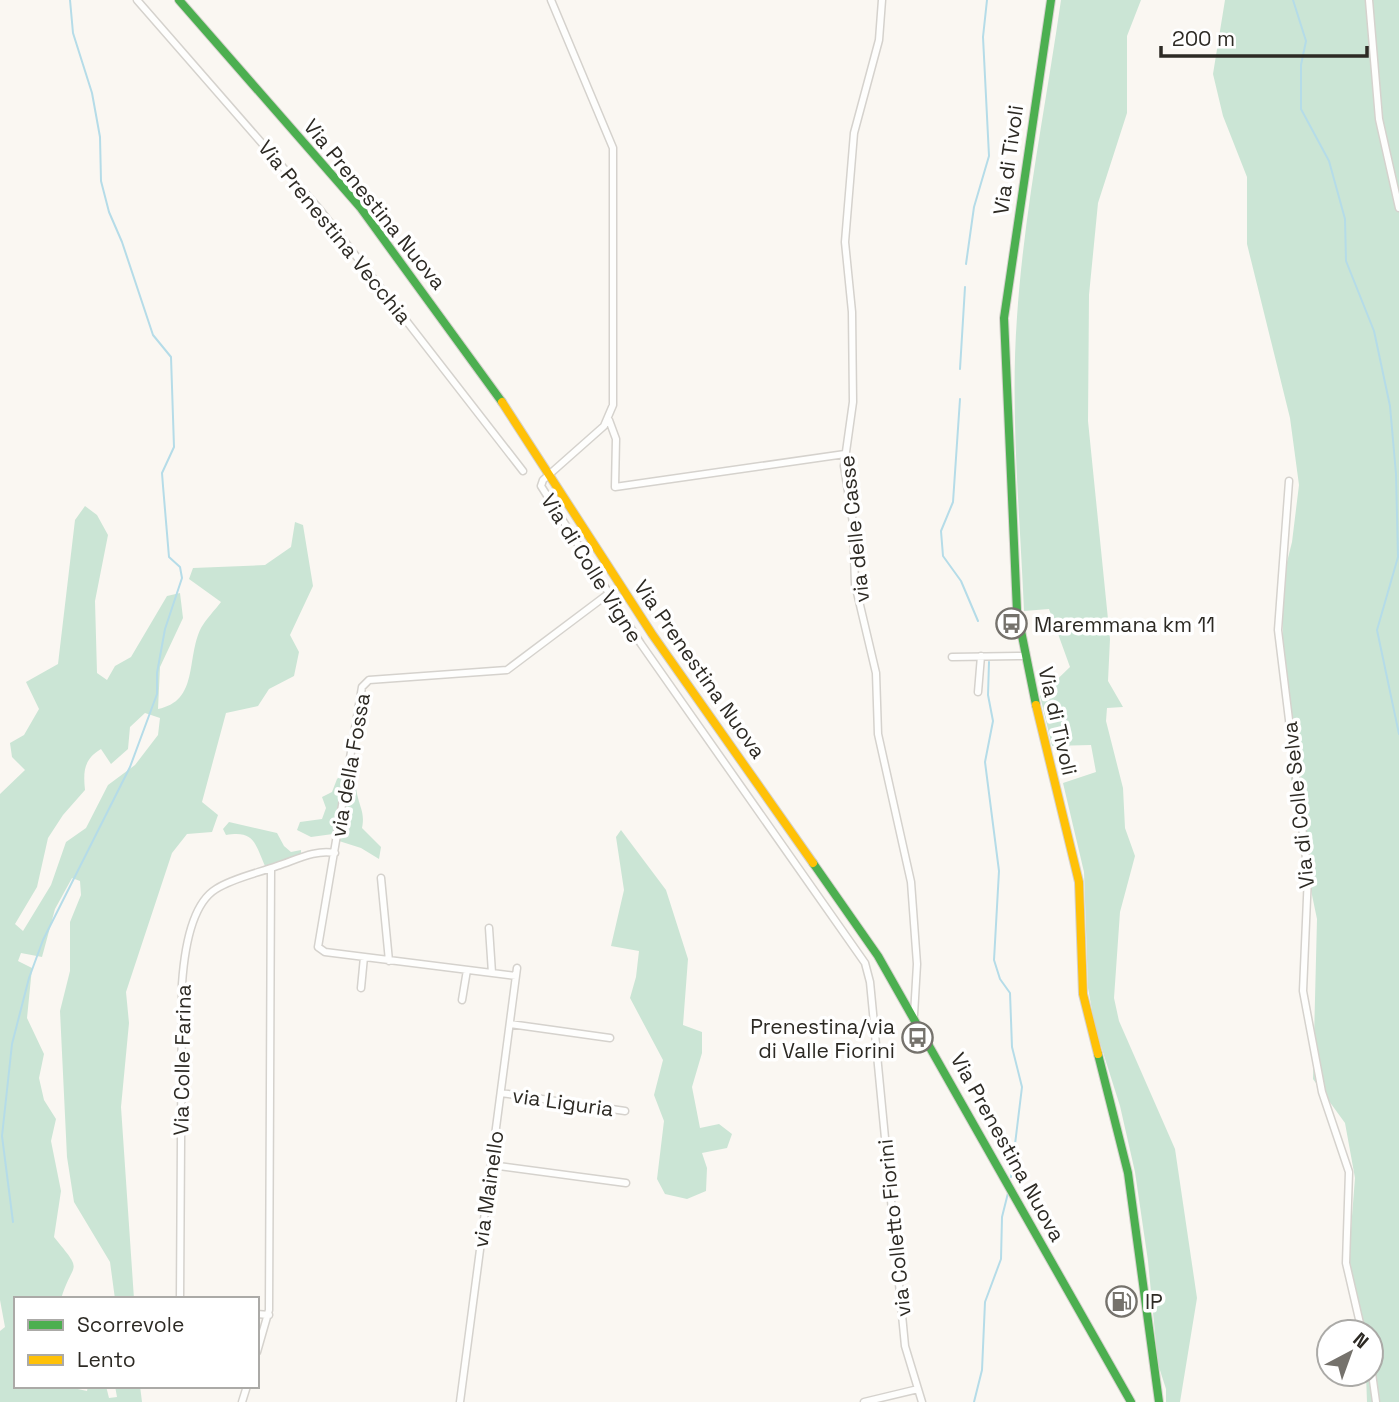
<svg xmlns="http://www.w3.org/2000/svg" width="1399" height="1402" font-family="'Space Grotesk',sans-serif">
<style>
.forest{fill:#cbe5d5;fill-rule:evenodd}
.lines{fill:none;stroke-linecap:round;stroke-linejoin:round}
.stream{stroke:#b5dce8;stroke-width:2}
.street-casing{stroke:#d5d2cd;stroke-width:9}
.fast-casing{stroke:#d5d2cd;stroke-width:10}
.slow-casing{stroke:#d5d2cd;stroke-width:10}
.street{stroke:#fefefd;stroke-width:6}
.fast{stroke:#4caf50;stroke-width:8}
.slow{stroke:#ffc107;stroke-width:8}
.labels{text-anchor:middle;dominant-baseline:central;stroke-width:7;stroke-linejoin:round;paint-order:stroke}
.street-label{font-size:21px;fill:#2d2a24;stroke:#fff}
.poi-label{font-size:21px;fill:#2d2a24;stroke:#fff;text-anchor:start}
</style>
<rect width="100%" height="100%" fill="#faf7f2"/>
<path class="forest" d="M1061 0H1141L1127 36V113L1098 203 1089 295 1088 421 1110 639 1108 681 1123 707 1107 708 1106 721 1123 788 1125 828 1135 856 1120 912 1114 998 1119 1021 1175 1149 1197 1298 1180 1402H1166V1389L1158 1364 1148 1261 1135 1172 1120 1106 1095 1027 1088 988 1084 872 1063 783 1096 772 1091 745 1052 746 1040 696 1070 667 1049 609 1024 611C1020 514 1010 414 1017 317 1024 211 1046 105 1061 0Z
M1225 0H1399V1402H1367L1366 1374H1371V1332H1358L1347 1280 1355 1178 1345 1123 1313 1079 1317 919 1293 804 1286 720 1281 586 1292 542 1299 485 1290 418 1247 244V177L1223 116 1213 74Z
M85 506 97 515 108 535 95 601 97 673 107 680 115 666 131 657 167 596 180 593 183 618 160 667 158 709C199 701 186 658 201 628 206 619 215 610 221 602L189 579 193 568 265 565 291 547 295 522 303 525 313 586 290 635 299 652 294 676 269 689 258 706 226 713 202 802 218 815 212 832 187 834 172 853 126 992 129 1023 121 1107 134 1299H115L110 1262 74 1202 67 1157 60 1011 70 971V922L81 895 80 881 72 878 55 909 42 957 21 953 18 961 32 968 27 1018 44 1054 39 1078 44 1100 56 1119 51 1141 61 1191 54 1237C85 1275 73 1259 61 1299H16V1386H64L87 1391 88 1386H106L109 1398 117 1397 115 1386H140L142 1402H0V1331L5 1327 0 1300V794L25 770 12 757 10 743 24 735 39 709 26 682 58 664 75 520ZM145 713 160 718 158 735 135 765 108 785 86 828 66 842 51 885 23 931 15 924 37 887 48 838 63 815 85 790C83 771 84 759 101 749L111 764 128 749 130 727Z
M345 771 333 834 311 837 297 830 300 822 322 819 326 808 322 797 332 792 337 779Z
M353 771C358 780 355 784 357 794 360 808 365 813 362 828L381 847 379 859 361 848 339 841 350 772Z
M229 822 277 833 284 846 291 852 301 850V855L265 866C255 843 254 830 226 835L223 829Z
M621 830 666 890 688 959 683 1025 702 1032V1053L692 1087 700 1128 719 1124 732 1134 727 1148 702 1153 707 1168 706 1191 687 1199 665 1194 657 1179 664 1121 654 1095 663 1060 630 998 636 977 639 951 611 946 624 890 616 837Z"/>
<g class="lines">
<path class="stream" d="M1293 0 1306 41 1301 65V109L1329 161 1345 219 1346 261 1374 331 1390 406 1396 474 1398 557 1377 630 1399 734
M966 264 974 207 989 156 983 37 987 0
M960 369 965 287
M960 399 953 502 941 531 943 556 961 581 978 621
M989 662 988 695 993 721 985 762 999 871 994 960 1000 979 1010 993 1012 1047 1022 1087 1011 1177
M13 1222 2 1136 12 1044 29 978 43 940 130 767 157 694V673L165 629 182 578 180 567 169 557 163 486 162 473 174 447 171 357 153 335 122 242 109 212 101 181 100 137 92 93 73 33 70 0
M974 1402 982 1370 985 1302 1001 1259 1002 1217 1008 1193"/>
<defs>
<path id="street" d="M137 0 321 211 523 471
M551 0 613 148V405L604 426 543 480 541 486 641 644 865 963 870 982 905 1346 922 1402
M882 0 879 40 854 133 845 242 852 312 853 402 844 466 853 523 855 584 876 673 878 734 911 882 917 964 914 1015
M1369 0 1379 119 1399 208
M609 420 616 439 615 487 845 454
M1289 481 1278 630 1308 875 1303 991 1322 1092 1349 1172 1346 1263 1362 1332
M952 657 1025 656
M978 692 981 656
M381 878 389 961
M489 928 492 973
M516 976 325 952 318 947 362 687 369 680 507 670 608 594
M361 988 364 957
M462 1000 467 970
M510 1024 610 1038
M501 1093 625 1111
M491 1165 626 1183
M180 1299 182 984C184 955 190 905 216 889 233 878 258 873 277 866 296 860 315 849 335 853
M257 1314 269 1315
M257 1352 269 1310 271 868
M1371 1366 1376 1402
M242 1402 247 1386
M460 1402 517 968
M864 1402 918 1389"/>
<path id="fast" d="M179 0 360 207 502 402
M1036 705 1017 611 1004 318 1051 0
M813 863 878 956 1131 1402
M1098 1054 1128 1173 1159 1402"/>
<path id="slow" d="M502 402 652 634 813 863
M1036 705 1079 882 1083 994 1098 1054"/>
</defs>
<use href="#street" class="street-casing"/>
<use href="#fast" class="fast-casing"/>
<use href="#slow" class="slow-casing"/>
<use href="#street" class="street"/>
<use href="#fast" class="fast"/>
<use href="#slow" class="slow"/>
</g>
<defs>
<symbol id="bus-ring" viewBox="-11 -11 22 22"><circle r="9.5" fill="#fff" stroke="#75726c" stroke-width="1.5"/><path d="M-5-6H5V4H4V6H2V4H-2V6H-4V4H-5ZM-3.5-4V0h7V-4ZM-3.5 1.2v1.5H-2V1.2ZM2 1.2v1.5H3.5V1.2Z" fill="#75726c"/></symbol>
<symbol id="fuel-ring" viewBox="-11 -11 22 22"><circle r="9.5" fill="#fff" stroke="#75726c" stroke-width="1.5"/><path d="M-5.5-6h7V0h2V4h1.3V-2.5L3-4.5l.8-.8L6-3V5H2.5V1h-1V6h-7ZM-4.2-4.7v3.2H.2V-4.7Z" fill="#75726c"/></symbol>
</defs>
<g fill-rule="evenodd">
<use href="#bus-ring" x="994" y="606" width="35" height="35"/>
<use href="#bus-ring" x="900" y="1020" width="35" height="35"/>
<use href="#fuel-ring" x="1104" y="1284" width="35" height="35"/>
</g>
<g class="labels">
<g class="street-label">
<text transform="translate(1008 160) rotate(-82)">Via di Tivoli</text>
<text transform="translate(375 204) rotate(51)">Via Prenestina Nuova</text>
<text transform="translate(335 232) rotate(51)">Via Prenestina Vecchia</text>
<text transform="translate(854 529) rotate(-96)">via delle Casse</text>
<text transform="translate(592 568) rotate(58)">Via di Colle Vigne</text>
<text transform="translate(700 669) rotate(55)">Via Prenestina Nuova</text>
<text transform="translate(1058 721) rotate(77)">Via di Tivoli</text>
<text transform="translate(350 765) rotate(-80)">via della Fossa</text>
<text transform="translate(1298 805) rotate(-96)">Via di Colle Selva</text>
<text transform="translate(182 1060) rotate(-89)">Via Colle Farina</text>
<text transform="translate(563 1102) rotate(8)">via Liguria</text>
<text transform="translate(1008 1147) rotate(61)">Via Prenestina Nuova</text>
<text transform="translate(488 1189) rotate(-82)">via Mainello</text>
<text transform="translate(894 1228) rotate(-96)">via Colletto Fiorini</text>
</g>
<g class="poi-label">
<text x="1034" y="624">Maremmana km 11</text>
<text x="895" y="1026" text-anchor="end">Prenestina/via<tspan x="895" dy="24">di Valle Fiorini</tspan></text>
<text x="1145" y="1301">IP</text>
</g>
</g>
<rect x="14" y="1297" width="245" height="91" fill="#ffffff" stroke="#abaaa7" stroke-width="2"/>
<rect x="28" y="1320" width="35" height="10" fill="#4caf50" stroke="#abaaa7" stroke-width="2"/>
<text x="77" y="1332" font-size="21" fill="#2d2a24">Scorrevole</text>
<rect x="28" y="1355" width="35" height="10" fill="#ffc107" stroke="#abaaa7" stroke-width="2"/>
<text x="77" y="1367" font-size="21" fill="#2d2a24">Lento</text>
<g transform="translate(1350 1353) rotate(41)"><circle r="33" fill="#ffffff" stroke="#abaaa7" stroke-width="2"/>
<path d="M0-5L12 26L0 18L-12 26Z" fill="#75726c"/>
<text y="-10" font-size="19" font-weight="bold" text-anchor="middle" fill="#2d2a24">N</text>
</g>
<path d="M1161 46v10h206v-10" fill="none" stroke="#2d2a24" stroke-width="3.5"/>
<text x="1172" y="46" font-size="21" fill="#2d2a24" stroke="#ffffff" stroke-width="5" paint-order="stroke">200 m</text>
</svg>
